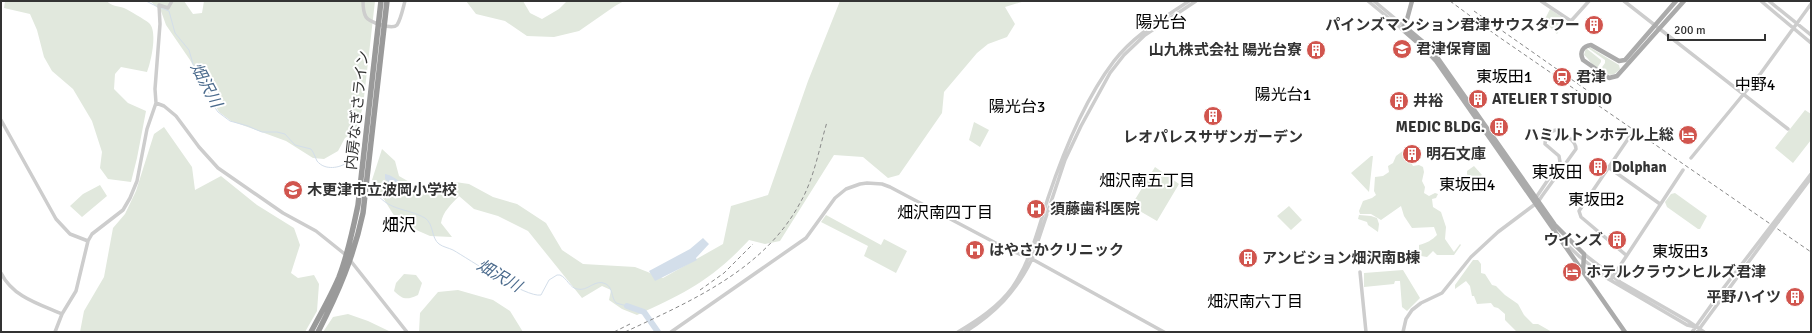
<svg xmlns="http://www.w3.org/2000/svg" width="1812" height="333" font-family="Signika,'Noto Sans JP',sans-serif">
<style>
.green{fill:#e1e8dd}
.water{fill:#d3deea}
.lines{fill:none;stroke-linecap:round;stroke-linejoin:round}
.stream{stroke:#d3deea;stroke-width:1}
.river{stroke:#d3deea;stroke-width:6}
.minor{stroke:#cdcdcd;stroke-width:3.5}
.major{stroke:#ababab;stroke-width:4.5}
.highway{stroke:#9a9a9a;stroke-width:5.5}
.rail{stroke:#888;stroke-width:1;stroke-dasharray:4 3;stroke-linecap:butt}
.minor-bridge{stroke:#cdcdcd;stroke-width:3.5}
.labels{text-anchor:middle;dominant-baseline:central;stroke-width:4;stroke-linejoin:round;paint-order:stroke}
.poi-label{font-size:15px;font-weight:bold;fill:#333;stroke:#fff;text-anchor:start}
.street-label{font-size:15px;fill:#333;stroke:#fff}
.neighbourhood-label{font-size:16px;fill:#000;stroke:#fff}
.water-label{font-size:16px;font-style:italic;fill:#4a6a8c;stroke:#fff}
.quarter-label{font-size:17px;fill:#000;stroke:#fff}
</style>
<rect width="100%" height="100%" fill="#fff"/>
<path class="green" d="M5 1H107C111 6 118 6 124 8 130 11 144 19 149 23 158 31 151 62 147 72L121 67 115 74 114 89 128 103 146 111 137 158 131 182 108 179 100 168 102 152 92 121 73 89 52 71 44 57 37 30 30 14 4 8Z
M150 1H184L193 14 202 13 204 1H375L363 106 356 131 345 138 338 151 324 159 313 158 286 141 231 121 219 112 190 60 166 25 161 11Z
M466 1H523L530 13 542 19 559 9 567 1H624L615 6 579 31 554 37 527 36 505 21 476 14Z
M840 1H1025L1005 7 1015 24 1007 37 988 44 977 53 944 92 942 113 899 175 888 178 863 157 834 155 780 241 765 244 749 240C713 279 684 294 637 315L622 309 609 300 611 290 602 286 582 298 528 231 498 216 474 209 459 196C451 205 443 211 441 223L452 237 430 236 398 222 372 180 382 149 395 161 399 176 418 187 435 194 455 182 469 184 493 197 517 204 546 223 562 250 583 264 635 267 663 278 723 244 731 206 768 195 808 81Z
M1550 9 1566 20 1557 34 1544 21Z
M1586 48 1601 60V62L1597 68C1590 63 1589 59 1584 55Z
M1588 48H1591L1619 65 1620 69C1613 77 1609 76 1600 70L1605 63V60Z
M1805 110 1811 114V140L1793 163 1775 148Z
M974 122 989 130 980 147 969 140Z
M164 127 192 167 195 190 221 176 257 205 294 228 300 245 291 273 298 278 314 275 319 284 317 311 305 332H80L84 311 104 277 113 228 125 214 136 191 154 134Z
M1404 150 1413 166 1419 165 1423 167 1424 172 1422 181 1425 187 1424 193 1429 196 1435 193 1438 194 1436 198 1432 199 1433 207 1441 212 1446 227 1445 239 1454 252 1460 244 1461 245 1454 255H1437L1433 251 1427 257 1421 256 1419 250V245C1427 243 1432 240 1437 235L1434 227 1412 228 1404 216 1401 206 1381 220 1371 214H1360L1359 211 1363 201 1372 198 1376 195 1374 191 1375 177 1383 176 1389 172 1388 166 1393 163 1396 156Z
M1371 156H1373L1369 192 1351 173Z
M1474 166 1482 175 1473 182 1467 174V171Z
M1155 167 1179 184 1157 221 1131 206Z
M100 185 107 196 82 217 70 206 83 194Z
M1675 193 1707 216 1700 229H1698L1667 207 1665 202 1671 194Z
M1289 206 1302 220 1291 230 1277 216Z
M826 215 881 245 884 239 907 251 896 273 864 256 868 246 821 222Z
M1359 215 1371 216 1377 218 1379 224 1378 232 1368 225 1367 222 1358 219Z
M1473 260H1478L1481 264V273L1485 274 1492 285 1496 286 1505 295 1518 304 1524 315 1533 324H1538L1552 332H1517L1505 320V314L1498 308 1494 307 1491 303 1477 304 1474 296H1472L1470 286 1466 281 1455 289V285Z
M1403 270 1420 298 1407 311 1402 307 1400 281H1395L1394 284 1364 287V273Z
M404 274 416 275 422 283 418 295C407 300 403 300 394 291L396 283Z
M458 290 493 300 510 311 523 332H419L420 313 438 292Z
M348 314 368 321 391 332H323L333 317Z"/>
<path class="water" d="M385 174C392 175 405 184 407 190L393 186 385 179Z
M703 238 709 244 696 258 697 260 655 281 649 271 690 249Z"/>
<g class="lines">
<path class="stream" d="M146 1 158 7
M161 8 169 11 175 33 189 50 193 64 207 84 211 102 218 112 230 121 248 126 257 130 262 132H277L285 134 295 145 311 149C314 153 315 157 317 161 325 171 340 168 348 162L351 163
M373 189C388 212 405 207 425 218 434 224 431 238 439 244 443 247 449 248 453 250 469 259 526 298 541 295L549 280 557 275H560C567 278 570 288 577 289 588 292 595 278 606 284 613 288 611 297 616 303L627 306"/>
<path class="river" d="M627 306 644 312 658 332"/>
<path class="minor" d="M363 1C363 6 363 12 366 17 369 22 392 30 397 25 401 19 403 8 405 1
M1368 1 1402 29
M1374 1 1404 26
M1541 1 1571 21 1589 1
M1624 1 1788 129
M1761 1 1811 43
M1769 1 1811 35
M156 103 164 106 176 116 199 147 218 168 283 213 316 231 346 255 407 332
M1 120 56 219 70 234 88 241
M1691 158 1761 73 1811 4
M1608 167 1660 204
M1778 222 1811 178
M1562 240 1580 257 1605 277 1687 325 1696 327
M1584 254 1620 282 1688 321 1704 332
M1626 255 1581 217 1579 211 1630 136
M1360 272 1366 332
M1 273C13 297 39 304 62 314
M1612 278 1683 170
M55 332 62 314 76 291 88 241 92 234 123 210 130 198 137 181 147 129 156 103 155 89 160 24 159 5 168 8 172 1
M671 332 806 238 835 198 846 189 860 184 867 183 882 184 890 187 1007 249 1032 259 1164 332
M958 332C978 320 998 307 1012 288 1031 261 1038 229 1048 198 1063 153 1085 99 1114 61 1134 35 1162 19 1189 1
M965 332C995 313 1016 292 1032 259L1065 160 1081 126 1110 73 1124 55 1145 35 1196 1
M1403 332 1406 319 1412 310 1421 303 1442 293 1471 257 1498 232 1538 202 1542 196 1576 149C1576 140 1564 134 1556 130 1549 131 1545 137 1545 144L1559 156 1560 162 1535 199
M1692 332 1722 290
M1697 332 1725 294"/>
<path class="major" d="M1412 1 1406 23 1402 29 1425 49 1436 61 1625 332
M1676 1 1625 60 1619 61 1591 45C1583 46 1579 52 1583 60L1609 78 1617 76 1684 1
M1404 26 1429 47 1437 57 1555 225 1584 254 1583 272"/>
<path class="highway" d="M311 332C321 313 331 296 339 277 348 254 353 229 358 205L381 1
M318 332C338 293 354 256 363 213L387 1"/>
<path class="rail" d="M1450 1 1496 35 1811 252
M1474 11 1608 105
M700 290 724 273 753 244
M614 332 630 324
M625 332C691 301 764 270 800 203 814 179 819 149 827 122"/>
<path class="minor-bridge" d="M1722 290 1811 174
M1725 294 1778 222"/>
</g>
<defs>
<symbol id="building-disc" viewBox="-11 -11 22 22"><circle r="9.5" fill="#d1554e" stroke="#fff"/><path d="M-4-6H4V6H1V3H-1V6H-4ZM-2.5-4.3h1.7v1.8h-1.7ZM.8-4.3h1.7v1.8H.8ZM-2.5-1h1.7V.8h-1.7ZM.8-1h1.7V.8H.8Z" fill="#fff"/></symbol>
<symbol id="school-disc" viewBox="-11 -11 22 22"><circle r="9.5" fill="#d1554e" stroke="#fff"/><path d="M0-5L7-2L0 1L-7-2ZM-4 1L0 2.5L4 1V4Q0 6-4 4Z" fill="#fff"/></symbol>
<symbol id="station-disc" viewBox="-11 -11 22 22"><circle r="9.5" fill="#d1554e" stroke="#fff"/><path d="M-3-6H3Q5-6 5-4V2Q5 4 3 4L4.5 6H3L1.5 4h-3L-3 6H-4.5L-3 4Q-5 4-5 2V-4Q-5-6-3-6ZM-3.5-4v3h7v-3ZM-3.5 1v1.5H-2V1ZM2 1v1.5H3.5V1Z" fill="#fff"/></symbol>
<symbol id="hotel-disc" viewBox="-11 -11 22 22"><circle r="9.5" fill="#d1554e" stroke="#fff"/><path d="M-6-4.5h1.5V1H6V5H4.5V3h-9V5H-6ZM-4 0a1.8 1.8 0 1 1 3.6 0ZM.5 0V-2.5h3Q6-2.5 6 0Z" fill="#fff"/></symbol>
<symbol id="hospital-disc" viewBox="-11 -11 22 22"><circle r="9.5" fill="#d1554e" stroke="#fff"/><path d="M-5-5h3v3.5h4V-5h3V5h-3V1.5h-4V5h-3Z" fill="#fff"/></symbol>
</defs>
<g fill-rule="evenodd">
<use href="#building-disc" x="1583" y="14" width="22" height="22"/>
<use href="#school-disc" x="1391" y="38" width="22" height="22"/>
<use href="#building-disc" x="1305" y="39" width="22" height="22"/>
<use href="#station-disc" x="1551" y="66" width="22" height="22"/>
<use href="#building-disc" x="1467" y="88" width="22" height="22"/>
<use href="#building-disc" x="1388" y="90" width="22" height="22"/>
<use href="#building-disc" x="1202" y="105" width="22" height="22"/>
<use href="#building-disc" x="1488" y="116" width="22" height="22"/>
<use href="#hotel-disc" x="1677" y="124" width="22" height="22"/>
<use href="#building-disc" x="1401" y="143" width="22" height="22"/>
<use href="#building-disc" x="1587" y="156" width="22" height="22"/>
<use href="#school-disc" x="282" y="179" width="22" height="22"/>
<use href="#hospital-disc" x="1025" y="198" width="22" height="22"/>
<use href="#building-disc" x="1606" y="229" width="22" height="22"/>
<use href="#hospital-disc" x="964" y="239" width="22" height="22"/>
<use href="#building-disc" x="1237" y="247" width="22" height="22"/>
<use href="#hotel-disc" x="1561" y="261" width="22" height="22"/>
<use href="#building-disc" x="1784" y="286" width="22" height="22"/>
</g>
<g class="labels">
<g class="poi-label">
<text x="1580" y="25" text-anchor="end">パインズマンション君津サウスタワー</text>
<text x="1416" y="49">君津保育園</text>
<text x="1302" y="50" text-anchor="end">山九株式会社 陽光台寮</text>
<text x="1576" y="77">君津</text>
<text x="1492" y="99">ATELIER T STUDIO</text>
<text x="1413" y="101">井裕</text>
<text x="1485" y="127" text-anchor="end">MEDIC BLDG.</text>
<text x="1674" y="135" text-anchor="end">ハミルトンホテル上総</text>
<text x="1213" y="137" text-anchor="middle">レオパレスサザンガーデン</text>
<text x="1426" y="154">明石文庫</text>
<text x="1612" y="167">Dolphan</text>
<text x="307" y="190">木更津市立波岡小学校</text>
<text x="1050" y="209">須藤歯科医院</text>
<text x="1603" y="240" text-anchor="end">ウインズ</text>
<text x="989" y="250">はやさかクリニック</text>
<text x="1262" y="258">アンビション畑沢南B棟</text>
<text x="1586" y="272">ホテルクラウンヒルズ君津</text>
<text x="1781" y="297" text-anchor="end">平野ハイツ</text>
</g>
<g class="street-label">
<text transform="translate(357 110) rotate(-84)">内房なぎさライン</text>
</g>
<g class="neighbourhood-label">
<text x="1504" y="77">東坂田1</text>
<text x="1755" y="85">中野4</text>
<text x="1283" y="95">陽光台1</text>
<text x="1017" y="107">陽光台3</text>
<text x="1147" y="181">畑沢南五丁目</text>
<text x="1467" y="185">東坂田4</text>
<text x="1596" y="200">東坂田2</text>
<text x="945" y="213">畑沢南四丁目</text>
<text x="1680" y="252">東坂田3</text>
<text x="1255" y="302">畑沢南六丁目</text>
</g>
<g class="water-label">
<text transform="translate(206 85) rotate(62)">畑沢川</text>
<text transform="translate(499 276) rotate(30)">畑沢川</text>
</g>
<g class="quarter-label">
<text x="1161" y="22">陽光台</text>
<text x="1557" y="172">東坂田</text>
<text x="399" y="225">畑沢</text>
</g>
</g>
<rect width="1812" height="333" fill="none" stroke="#333333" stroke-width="4"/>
<path d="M1668 34v6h97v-6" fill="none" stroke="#333333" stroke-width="2"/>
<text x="1674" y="34" font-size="12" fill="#333333" stroke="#ffffff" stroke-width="3" paint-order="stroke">200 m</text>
</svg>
